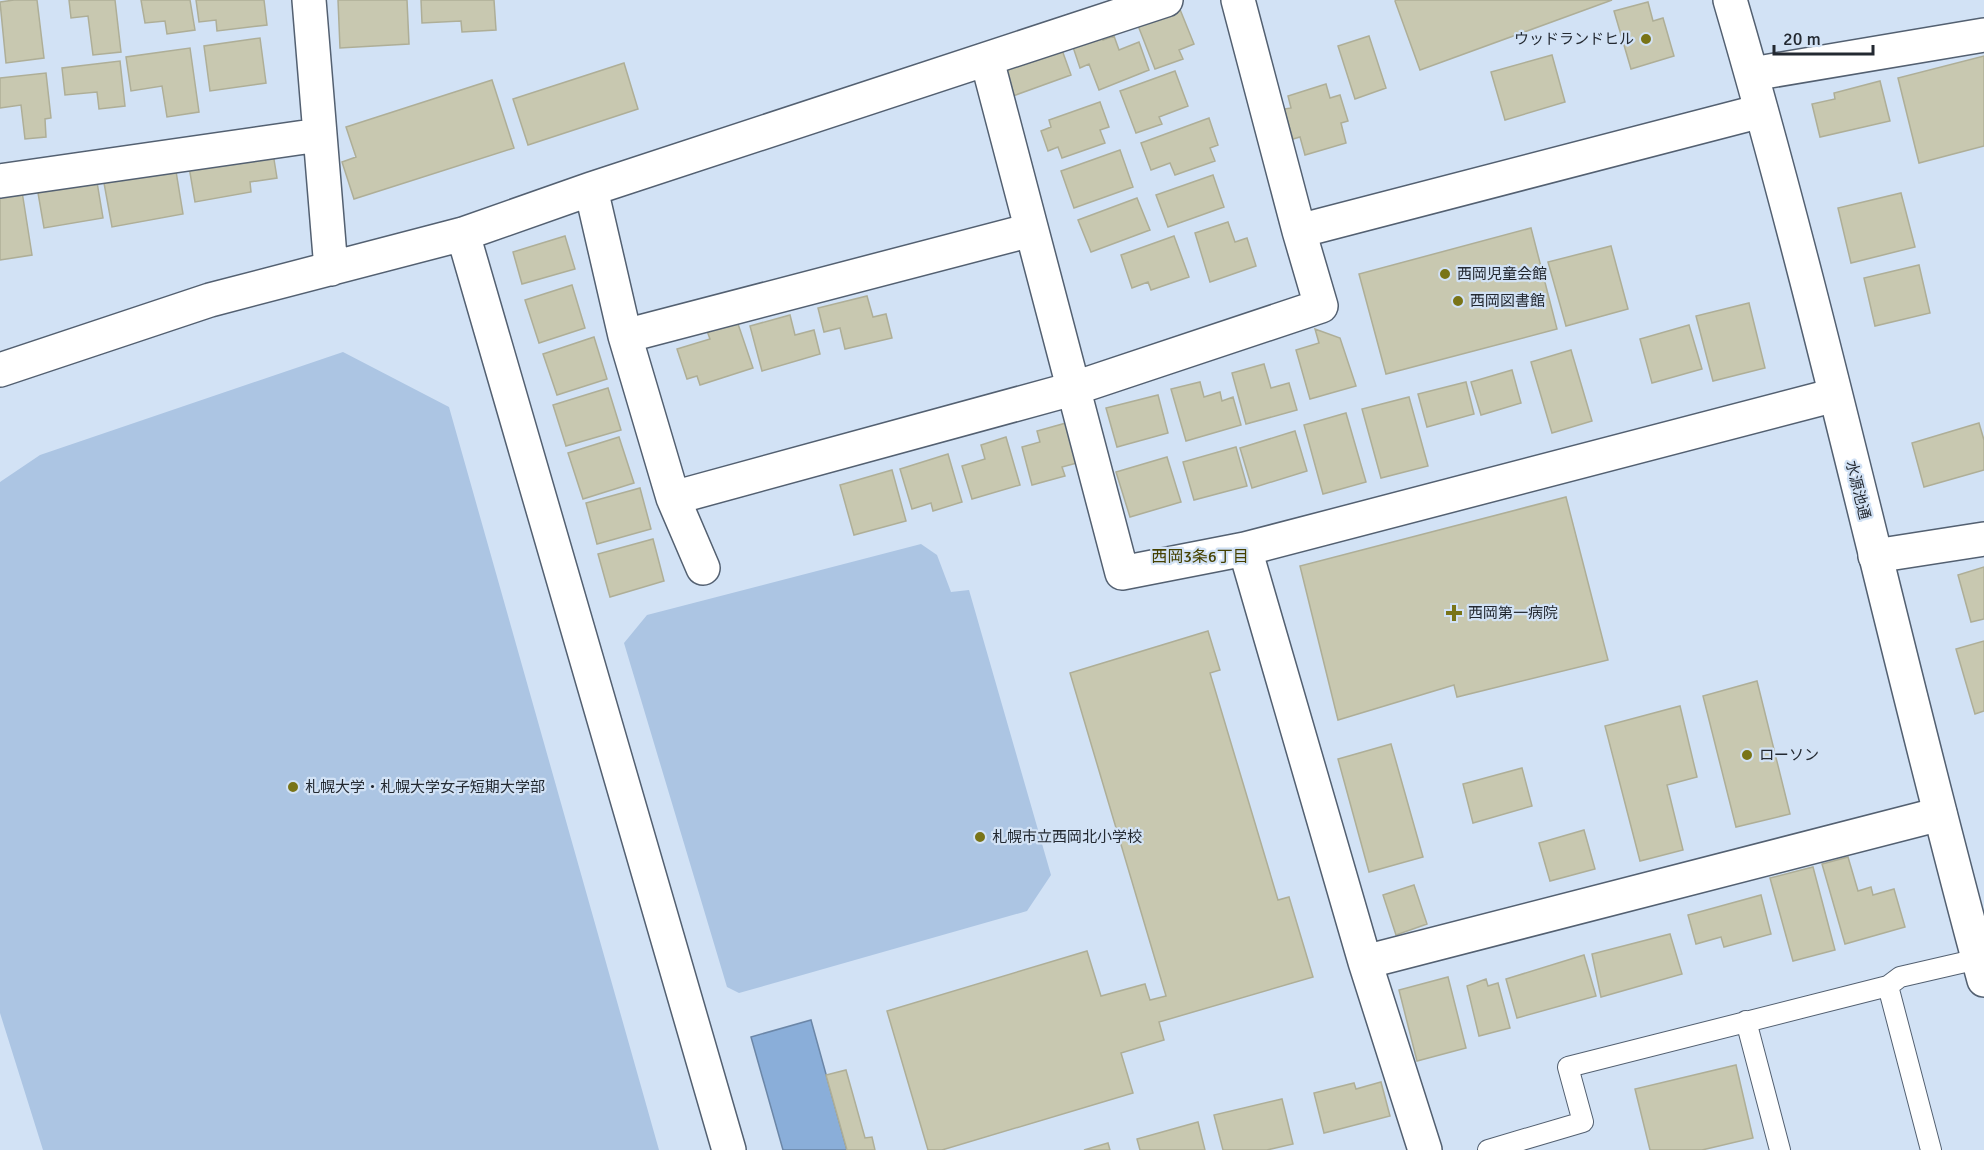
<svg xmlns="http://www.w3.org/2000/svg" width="1984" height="1150" font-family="Signika,'Noto Sans JP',sans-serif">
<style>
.green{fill:#acc5e3}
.water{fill:#8aaed9;stroke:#6b86a7;stroke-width:1.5}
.building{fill:#c8c8b0;stroke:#aeae97;stroke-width:1.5}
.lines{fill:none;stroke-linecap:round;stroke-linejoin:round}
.lane-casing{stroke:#536071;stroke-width:22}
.street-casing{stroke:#536071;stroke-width:36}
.secondary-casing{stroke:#536071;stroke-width:36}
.lane{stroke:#fff;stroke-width:20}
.street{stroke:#fff;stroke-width:33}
.secondary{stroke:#fff;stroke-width:33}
.poi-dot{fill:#797417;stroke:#d2e2f5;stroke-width:2}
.labels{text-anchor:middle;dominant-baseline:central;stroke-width:4.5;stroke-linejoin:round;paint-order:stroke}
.poi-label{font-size:15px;fill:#232931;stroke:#d2e2f5;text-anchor:start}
.street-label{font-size:15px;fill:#232931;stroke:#d2e2f5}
.neighbourhood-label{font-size:16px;fill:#454100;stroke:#d2e2f5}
</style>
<rect width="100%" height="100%" fill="#d2e2f5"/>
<path class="green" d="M343 352 449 407 659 1150H43L0 1013V482L40 455Z
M921 544 937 555 951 592 969 590 1051 875 1027 911 739 993 727 987 624 643 647 615Z"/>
<path class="water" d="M811 1020 847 1150H783L751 1037Z"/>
<path class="building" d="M14 0H37L44 58 6 63 0 2Z
M69 0H115L121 52 93 55 88 16 71 18Z
M141 0H190L195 30 167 34 165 21 145 23Z
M196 0H264L267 25 217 31 216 20 199 22Z
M338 0H407L409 44 340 48Z
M421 0H494L496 30 462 32 461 21 422 23Z
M1396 0H1612L1420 70 1395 1Z
M1648 2 1653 21 1663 18 1674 56 1631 69 1614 11Z
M1179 7 1194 44 1179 50 1183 59 1155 69 1137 23Z
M1100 33 1103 40 1114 36 1119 50 1139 42 1149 70 1099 90 1089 64 1080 68 1072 44Z
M1057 36 1071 75 1013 96 999 56Z
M1369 36 1386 88 1355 99 1338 46Z
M260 38 266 83 210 91 204 46Z
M190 48 199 112 167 117 162 86 131 91 126 57Z
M1552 55 1565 102 1505 120 1491 72Z
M1984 56V146L1919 163 1898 78Z
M120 61 125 106 99 109 97 92 65 95 62 68Z
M624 63 638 109 528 145 513 99Z
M1175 71 1188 106 1159 117 1162 124 1136 133 1120 91Z
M46 73 51 118 45 119 46 137 25 139 21 105 0 108V78Z
M492 80 514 148 354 199 342 162 356 157 346 127Z
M1880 81 1890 121 1820 137 1812 104 1835 99 1834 93Z
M1326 84 1330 98 1340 95 1348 121 1341 123 1346 143 1305 155 1300 137 1293 139 1284 109 1291 108 1288 96Z
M1100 102 1109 127 1100 130 1105 143 1062 158 1058 147 1048 151 1041 131 1051 127 1049 120Z
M1209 118 1218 145 1210 148 1215 161 1175 175 1170 163 1151 170 1141 143Z
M272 147 277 178 250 182 251 192 195 202 188 161Z
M1120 150 1133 187 1074 208 1061 171Z
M174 159 183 214 112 227 102 172Z
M1213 175 1224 207 1168 227 1156 195Z
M96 176 103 218 44 228 37 187Z
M21 185 32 255 0 260V189Z
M1901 193 1915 247 1851 263 1838 208Z
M1137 198 1150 230 1091 252 1078 220Z
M1228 222 1235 242 1247 238 1256 266 1210 282 1195 233Z
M1531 228 1557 329 1386 374 1359 274Z
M565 236 575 269 522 284 513 252Z
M1174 236 1189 277 1151 290 1148 282 1132 288 1121 255Z
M1611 246 1628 309 1566 326 1548 262Z
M1919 265 1930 313 1875 326 1864 278Z
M572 285 585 328 539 343 525 300Z
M867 296 873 317 886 314 892 338 845 349 840 328 824 332 818 308Z
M1749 303 1765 368 1713 381 1696 316Z
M790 315 795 335 814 330 820 354 762 371 750 326Z
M737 321 753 368 700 385 697 376 687 379 677 349 710 339 707 331Z
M1689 325 1702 369 1652 383 1640 339Z
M1315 329 1340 338 1356 386 1310 399 1296 350 1319 343Z
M594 337 607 379 557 395 543 354Z
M1571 350 1592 421 1552 433 1531 362Z
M1264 364 1271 388 1289 383 1297 410 1246 424 1232 373Z
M1512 370 1521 403 1481 415 1471 382Z
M1200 382 1204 397 1220 392 1222 401 1233 397 1241 425 1186 441 1171 389Z
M1466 382 1474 414 1427 427 1418 394Z
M608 388 621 430 566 446 553 405Z
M1158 395 1168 433 1117 447 1106 408Z
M1409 397 1428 466 1381 478 1362 409Z
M1346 413 1366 482 1323 494 1304 425Z
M1066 423 1077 463 1062 467 1065 476 1032 485 1022 447 1040 442 1037 431Z
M1979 423 1984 440V470L1924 487 1912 443Z
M1295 431 1307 471 1252 488 1240 448Z
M619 437 634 483 583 499 568 453Z
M1006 437 1020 485 972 499 962 466 985 459 981 445Z
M1236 447 1247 486 1194 500 1183 462Z
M948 454 962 502 933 511 931 503 912 509 900 469Z
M1167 457 1181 502 1130 517 1116 472Z
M892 470 906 521 854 535 840 485Z
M640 488 651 529 597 544 586 503Z
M1566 497 1608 660 1457 697 1454 685 1338 720 1300 566Z
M653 539 664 581 610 597 598 554Z
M1984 567V619L1971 622 1958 575Z
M1208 631 1220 670 1210 673 1278 900 1289 897 1313 977 1159 1022 1164 1040 1121 1053 1133 1093 942 1150H928L887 1011 1087 951 1101 996 1145 984 1150 1000 1166 996 1070 673Z
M1984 641V711L1975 714 1956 649Z
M1757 681 1790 814 1736 827 1703 696Z
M1680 706 1697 777 1667 785 1683 850 1640 861 1605 726Z
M1391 744 1423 857 1369 872 1338 759Z
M1522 768 1532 806 1473 823 1463 784Z
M1584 830 1595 869 1550 881 1539 843Z
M1848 857 1858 891 1871 887 1873 895 1894 889 1905 927 1845 944 1822 864Z
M1813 867 1835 950 1793 961 1770 878Z
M1414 885 1427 924 1396 935 1383 895Z
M1761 895 1771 934 1724 947 1721 937 1696 944 1688 915Z
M1670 934 1682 974 1601 997 1592 954Z
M1584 955 1596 996 1517 1018 1506 979Z
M1448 977 1466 1048 1417 1061 1399 990Z
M1486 979 1488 986 1498 983 1510 1028 1479 1036 1467 986Z
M1736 1065 1753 1138 1702 1150H1650L1635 1089Z
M846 1070 865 1138 872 1137 875 1150H847L826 1075Z
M1381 1082 1390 1116 1324 1133 1314 1093 1354 1083 1356 1089Z
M1282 1099 1293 1144 1267 1150H1223L1214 1115Z
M1198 1122 1205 1150H1140L1137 1139Z
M1108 1143 1110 1150H1084Z"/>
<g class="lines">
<defs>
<path id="lane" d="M1888 986 1900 977 1978 959
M1746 1021 1780 1150
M1488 1150 1583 1122 1568 1067 1888 986 1931 1150"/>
<path id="street" d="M309 0 331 269
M987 60 1122 573 1245 549 1835 395
M1752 74 1984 35
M0 181 319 135
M591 189 625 336 673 498 703 568
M1299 231 1761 111
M463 234 729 1150
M625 336 1031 230
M0 370 210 300 463 234 591 189 1166 0
M673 498 1072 389 1321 306 1299 231 1238 0
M1245 549 1365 962 1425 1150
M1875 556 1984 539
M1365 962 1940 814"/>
<path id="secondary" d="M1730 0C1825 324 1895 654 1984 980"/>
</defs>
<use href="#lane" class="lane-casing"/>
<use href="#street" class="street-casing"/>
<use href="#secondary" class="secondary-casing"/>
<use href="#lane" class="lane"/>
<use href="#street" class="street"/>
<use href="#secondary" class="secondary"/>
</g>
<g class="poi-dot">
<circle cx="1646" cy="39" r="6"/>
<circle cx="1445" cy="274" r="6"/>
<circle cx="1458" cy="301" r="6"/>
<path d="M1451 604h6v6h6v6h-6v6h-6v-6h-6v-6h6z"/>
<circle cx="1747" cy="755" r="6"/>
<circle cx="293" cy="787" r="6"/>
<circle cx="980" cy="837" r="6"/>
</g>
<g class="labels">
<g class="poi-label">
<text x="1634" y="39" text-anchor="end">ウッドランドヒル</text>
<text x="1457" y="274">西岡児童会館</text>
<text x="1470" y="301">西岡図書館</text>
<text x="1468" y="613">西岡第一病院</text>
<text x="1759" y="755">ローソン</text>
<text x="305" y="787">札幌大学・札幌大学女子短期大学部</text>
<text x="992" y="837">札幌市立西岡北小学校</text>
</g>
<g class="street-label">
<text transform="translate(1858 490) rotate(76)">水源池通</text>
</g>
<g class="neighbourhood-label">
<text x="1200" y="557">西岡3条6丁目</text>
</g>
</g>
<path d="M1774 45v9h99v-9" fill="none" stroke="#232931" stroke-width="3"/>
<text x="1783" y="45" font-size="18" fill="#232931" stroke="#d2e2f5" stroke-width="4.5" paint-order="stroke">20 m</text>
</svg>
